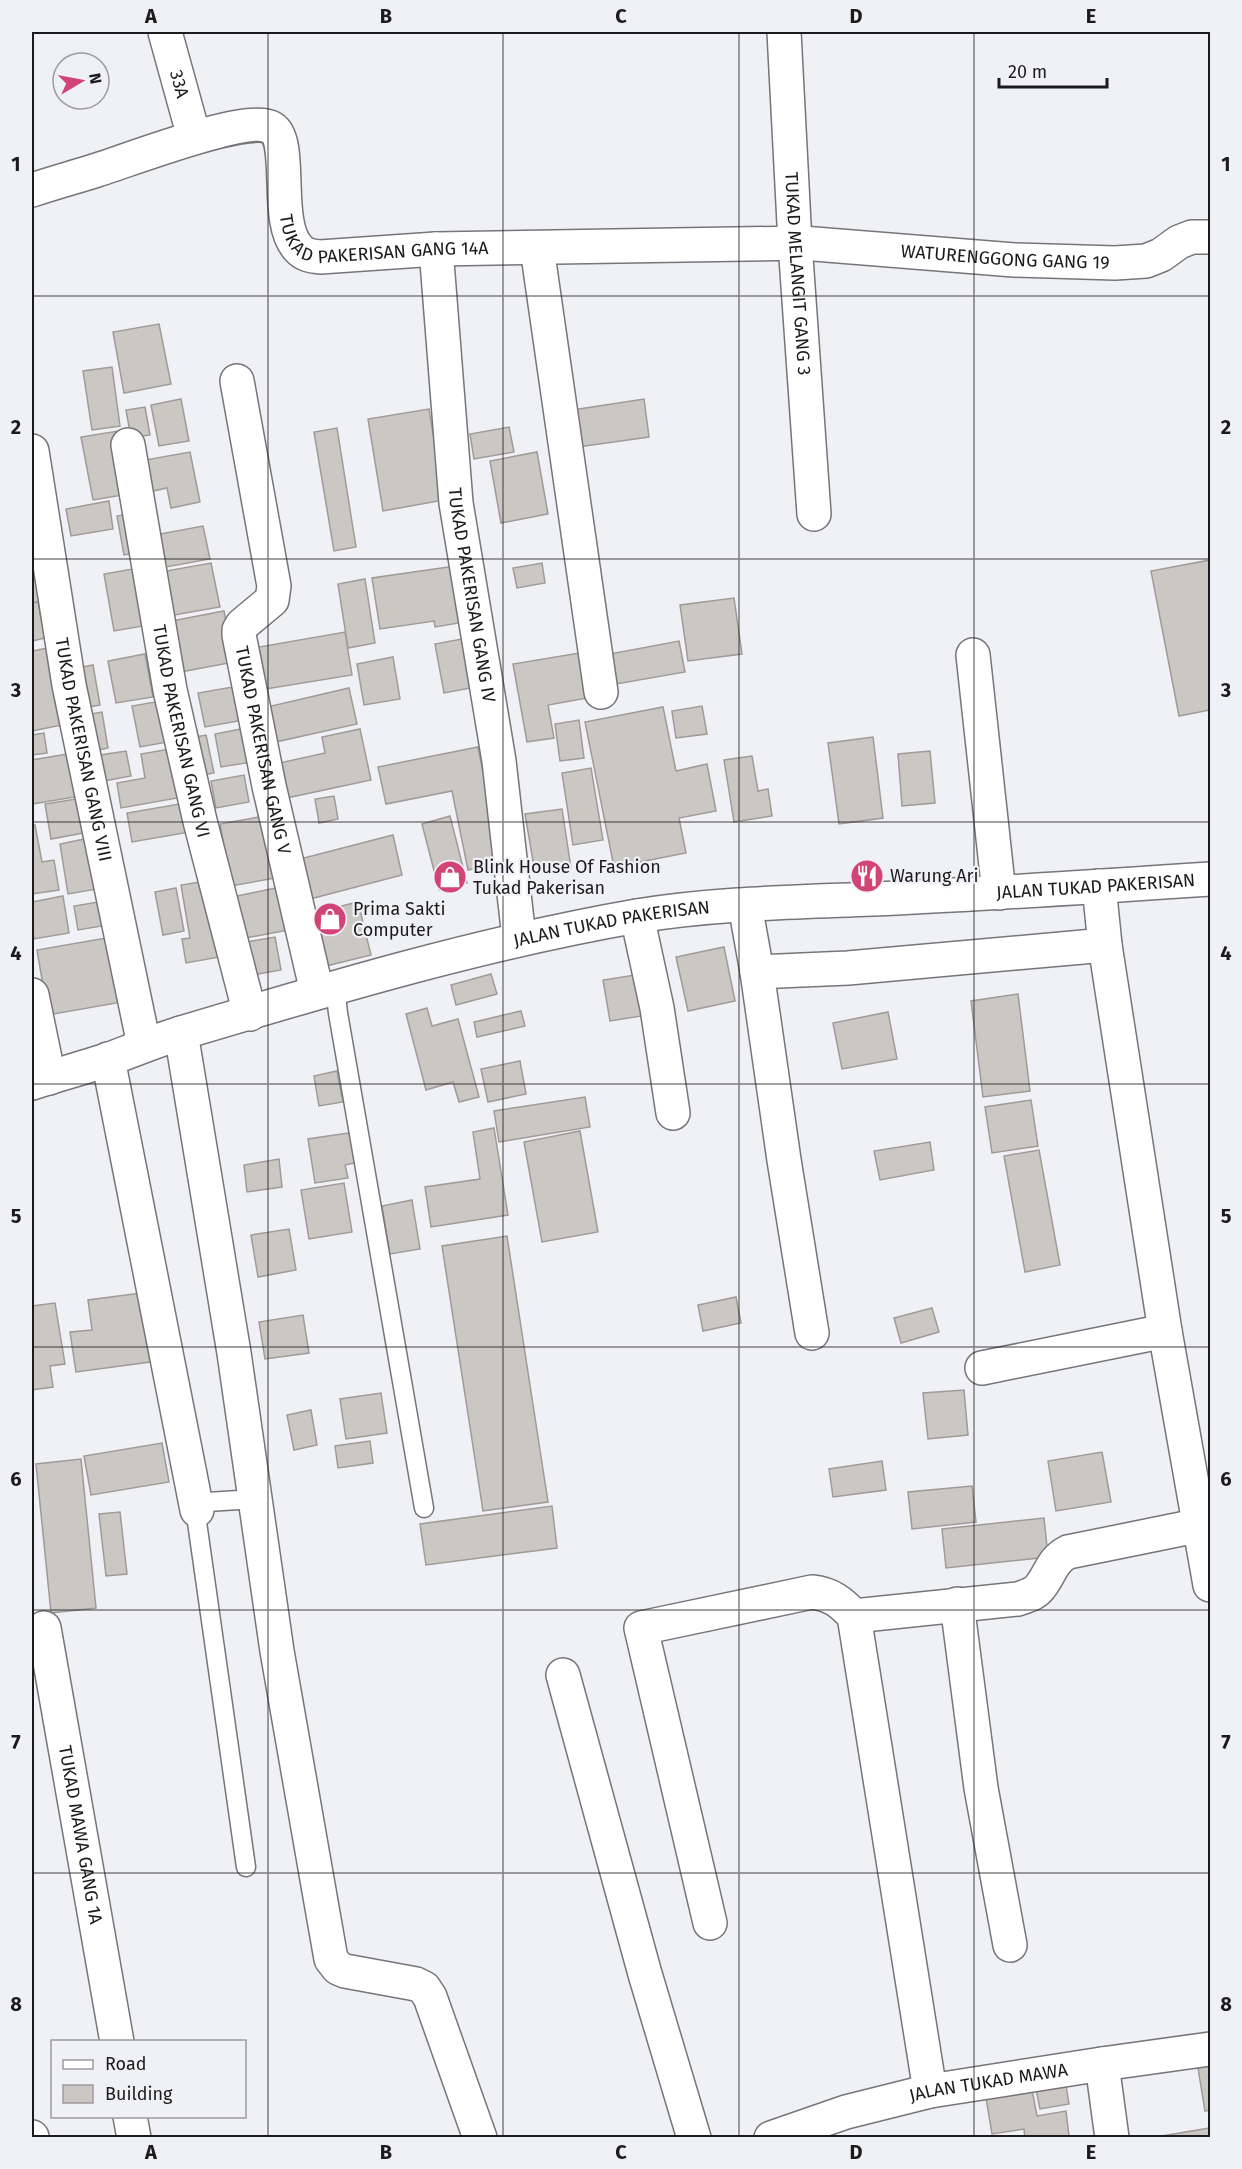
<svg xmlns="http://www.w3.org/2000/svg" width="1242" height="2169" font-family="'Fira Sans',sans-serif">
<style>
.building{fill:#cbc7c2;stroke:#9f9b96;stroke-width:1.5}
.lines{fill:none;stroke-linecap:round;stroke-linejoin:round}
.service-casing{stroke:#75757a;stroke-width:21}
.minor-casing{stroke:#75757a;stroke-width:36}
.tertiary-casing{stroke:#75757a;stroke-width:36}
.service{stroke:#fff;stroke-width:18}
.minor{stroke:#fff;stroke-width:33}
.tertiary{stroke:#fff;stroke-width:33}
.grid{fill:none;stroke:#1b1b1d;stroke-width:1.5;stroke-opacity:0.55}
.labels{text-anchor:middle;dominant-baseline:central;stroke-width:4.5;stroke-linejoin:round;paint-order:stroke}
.street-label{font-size:18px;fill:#1b1b1d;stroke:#f0f0f7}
.poi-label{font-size:18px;fill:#1b1b1d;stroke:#f0f0f7;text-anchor:start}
.neatline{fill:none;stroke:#1b1b1d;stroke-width:2}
.grid-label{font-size:20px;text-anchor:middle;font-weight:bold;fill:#1b1b1d}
</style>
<rect width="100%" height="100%" fill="#f0f0f7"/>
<path class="building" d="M159 324 171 384 124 393 113 332Z
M112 367 120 426 92 430 83 371Z
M181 399 189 441 159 446 151 405Z
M644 399 649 437 578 447 573 410Z
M145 407 150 435 131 438 126 410Z
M429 409 444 500 383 511 368 419Z
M509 427 514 452 474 459 470 434Z
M337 428 356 547 334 551 314 432Z
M118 431 129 494 93 500 81 437Z
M190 452 200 502 171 508 167 488 140 494 134 462Z
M537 452 548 514 501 523 490 461Z
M109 501 113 529 71 536 66 509Z
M134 513 141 552 124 555 117 516Z
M203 526 210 559 155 569 149 536Z
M1210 560V710L1179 716 1151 571Z
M211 563 220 607 163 617 155 573Z
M542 563 545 583 517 588 513 568Z
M462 565 471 621 435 627 434 621 380 629 372 578Z
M36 566 42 601 32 603V567Z
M144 567 155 624 114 631 104 574Z
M365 579 375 643 348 648 338 584Z
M734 598 742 654 688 661 680 605Z
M38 602 45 638 32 641V603Z
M224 611 234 662 175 673 166 622Z
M345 632 352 675 266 689 259 647Z
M472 637 482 686 444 693 435 644Z
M679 641 685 672 605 686 599 656Z
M48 648 62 725 32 731V651Z
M585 652 593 697 548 705 554 738 527 742 513 664Z
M145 654 153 697 116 703 108 661Z
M393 657 400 699 364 705 357 664Z
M93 665 100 705 79 709 72 669Z
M238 686 244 720 205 727 198 693Z
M349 688 357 724 271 743 263 708Z
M166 700 173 741 140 747 132 706Z
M702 706 707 734 676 738 672 711Z
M663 707 676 771 707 764 716 811 679 818 686 853 614 867 585 722Z
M102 712 108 748 90 752 84 715Z
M579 720 584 758 560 761 555 724Z
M246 728 252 762 221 767 215 734Z
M360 729 371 780 282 799 275 764 325 753 322 737Z
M44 733 47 753 32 755V735Z
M206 735 214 773 192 777 185 739Z
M873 737 883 818 839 824 828 743Z
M478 747 501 863 468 870 452 791 386 804 378 767Z
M175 748 183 797 121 808 117 783 145 778 141 754Z
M126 751 131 776 98 782 94 756Z
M930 751 935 803 902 806 898 754Z
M73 753 81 796 32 804V760Z
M752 756 758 791 768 789 772 816 734 822 724 760Z
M591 768 603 840 573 845 562 773Z
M244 775 249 802 216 808 211 781Z
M334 796 338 819 319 823 315 799Z
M82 798 89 832 51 839 45 804Z
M185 803 190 832 132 842 127 813Z
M562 809 571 868 535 873 525 814Z
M270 815 281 877 231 886 220 824Z
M450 816 467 883 439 890 422 824Z
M35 825 42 862 54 860 59 890 32 894V826Z
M393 835 402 875 310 899 300 859Z
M94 837 103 888 68 894 60 844Z
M212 880 225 956 186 963 182 939 190 938 181 885Z
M286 886 294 929 240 939 232 897Z
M176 888 184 931 163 935 155 892Z
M63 896 69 933 34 939 32 925V902Z
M110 900 114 924 78 930 74 906Z
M358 902 371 955 326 966 313 913Z
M117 936 128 1001 48 1015 37 950Z
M275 937 281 970 247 976 241 943Z
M724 947 735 1001 688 1011 676 957Z
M647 973 654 1014 610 1021 603 980Z
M491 974 497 994 456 1005 451 985Z
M1018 994 1030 1091 983 1097 971 1001Z
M427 1008 432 1026 458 1019 479 1097 459 1102 453 1082 426 1090 406 1014Z
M521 1011 525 1026 477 1037 474 1022Z
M888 1012 897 1059 842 1069 833 1023Z
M520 1061 526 1094 488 1102 481 1069Z
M337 1071 343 1102 319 1106 314 1076Z
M585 1097 590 1127 499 1142 494 1111Z
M1031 1100 1038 1146 992 1153 985 1107Z
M494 1128 508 1215 431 1227 425 1187 480 1179 473 1132Z
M580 1131 598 1232 542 1242 524 1142Z
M355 1132 359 1162 345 1165 348 1178 315 1183 308 1139Z
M930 1142 934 1170 880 1180 874 1151Z
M1039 1150 1060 1265 1025 1272 1004 1156Z
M279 1159 282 1187 247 1192 244 1165Z
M344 1183 352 1232 309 1239 301 1190Z
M412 1200 420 1249 390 1254 382 1206Z
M289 1229 296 1270 258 1277 251 1235Z
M507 1236 548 1502 483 1511 442 1246Z
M141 1293 150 1362 76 1372 70 1332 92 1330 88 1300Z
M736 1297 741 1323 703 1331 698 1305Z
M55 1303 65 1364 50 1366 53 1387 32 1390V1306Z
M932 1308 939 1332 901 1343 894 1318Z
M303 1315 309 1353 265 1359 259 1322Z
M964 1390 968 1435 928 1439 923 1393Z
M381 1393 387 1433 346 1439 340 1399Z
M311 1410 317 1445 294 1450 287 1415Z
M370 1441 373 1463 338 1468 335 1446Z
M162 1443 169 1482 91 1495 84 1456Z
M1102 1452 1111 1502 1056 1511 1048 1461Z
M81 1459 96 1608 51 1613 36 1464Z
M882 1461 886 1490 833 1497 829 1469Z
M972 1486 976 1522 912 1529 908 1492Z
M552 1506 557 1548 426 1565 420 1524Z
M120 1512 127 1574 106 1576 99 1514Z
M1044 1518 1048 1557 946 1568 942 1529Z
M1210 2066V2110L1205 2111 1198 2068Z
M1065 2079 1069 2104 1040 2109 1035 2084Z
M1031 2084 1037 2116 1066 2111 1069 2136 1025 2138 1024 2129 992 2134 985 2092Z
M1210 2128V2138H1156V2137Z"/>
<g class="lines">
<defs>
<path id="service" d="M335 987 338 1013 424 1508
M246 1867 196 1515 201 1505 207 1502 255 1499"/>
<g id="minor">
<path id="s1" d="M165 32 194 137"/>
<path id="s2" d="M784 32 795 243 814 514"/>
<path id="s3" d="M32 190C53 183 75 177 97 170 127 161 249 113 272 128 294 142 273 224 299 249 304 255 312 256 320 257L436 249 802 243 1014 260 1115 263 1146 261 1161 255 1179 242 1192 237H1210"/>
<path d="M537 248 601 692"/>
<path id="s4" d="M436 249 456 503 499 761 519 938"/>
<path id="s5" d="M237 381 274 586 272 600 242 625 239 630V635L269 786 317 992"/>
<path id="s6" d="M128 445 170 690 200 821 250 1014"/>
<path id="s7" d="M32 451 69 685 144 1045"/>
<path d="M973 655 999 893"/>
<path d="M1099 886 1105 945 1165 1331 1210 1585"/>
<path d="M745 905 757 972"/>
<path d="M637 916 657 1008 673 1113"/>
<path d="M32 995 49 1078"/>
<path d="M181 1033 234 1353 277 1651 331 1959 338 1968 345 1971 416 1984 424 1988 430 1997 480 2138"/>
<path d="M108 1059 197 1510"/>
<path d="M812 1333 784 1160 757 972 848 968 1105 945"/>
<path d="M982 1368 1165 1331"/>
<path d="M957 1604 981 1788 1010 1945"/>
<path d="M854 1616 930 2091"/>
<path id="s8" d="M44 1628 117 2042"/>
<path d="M563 1675 645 1974 694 2138"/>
<path d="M710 1923 641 1628 812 1592C831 1594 841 1602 854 1616L1018 1599C1026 1596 1035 1594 1040 1587 1051 1573 1052 1560 1068 1552L1201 1525"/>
<path d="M1102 2064 1112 2138"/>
<path d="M130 2116 134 2138"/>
<path d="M32 2137V2138"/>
<path id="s9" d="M771 2138 846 2112 930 2091 1102 2064 1210 2049"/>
</g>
<g id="tertiary">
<path id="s10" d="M32 1083C57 1075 82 1068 107 1060 131 1051 155 1041 181 1033 331 988 482 943 637 916 723 902 810 902 897 898 1001 893 1106 886 1210 879"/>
</g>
</defs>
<use href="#service" class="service-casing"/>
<use href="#minor" class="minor-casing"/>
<use href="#tertiary" class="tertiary-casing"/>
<use href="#service" class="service"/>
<use href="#minor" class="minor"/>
<use href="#tertiary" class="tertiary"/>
</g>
<path class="grid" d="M268 32V2138M503 32V2138M739 32V2138M974 32V2138M32 296H1210M32 559H1210M32 822H1210M32 1084H1210M32 1347H1210M32 1610H1210M32 1873H1210"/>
<defs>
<symbol id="restaurant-disc" viewBox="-11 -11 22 22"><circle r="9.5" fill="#d14475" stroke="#f0f0f7"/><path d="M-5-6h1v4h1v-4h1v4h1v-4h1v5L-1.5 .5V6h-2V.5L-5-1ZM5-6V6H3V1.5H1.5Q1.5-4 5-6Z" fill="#fff"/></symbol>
<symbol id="shop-disc" viewBox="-11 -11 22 22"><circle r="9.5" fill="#d14475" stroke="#f0f0f7"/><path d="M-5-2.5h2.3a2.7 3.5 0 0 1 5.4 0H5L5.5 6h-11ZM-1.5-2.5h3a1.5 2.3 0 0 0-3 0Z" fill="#fff"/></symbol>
</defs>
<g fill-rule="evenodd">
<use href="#restaurant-disc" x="848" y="857" width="38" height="38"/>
<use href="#shop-disc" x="431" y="858" width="38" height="38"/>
<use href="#shop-disc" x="311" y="900" width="38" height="38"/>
</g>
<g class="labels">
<g class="street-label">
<text stroke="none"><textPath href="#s1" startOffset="54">33A</textPath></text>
<text stroke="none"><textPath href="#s3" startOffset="454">TUKAD PAKERISAN GANG 14A</textPath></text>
<text stroke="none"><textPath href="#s3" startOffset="1086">WATURENGGONG GANG 19</textPath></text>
<text stroke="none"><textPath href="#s2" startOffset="242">TUKAD MELANGIT GANG 3</textPath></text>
<text stroke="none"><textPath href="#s4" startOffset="348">TUKAD PAKERISAN GANG IV</textPath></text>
<text stroke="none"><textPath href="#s6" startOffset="291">TUKAD PAKERISAN GANG VI</textPath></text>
<text stroke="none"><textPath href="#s7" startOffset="303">TUKAD PAKERISAN GANG VIII</textPath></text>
<text stroke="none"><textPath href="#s5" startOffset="390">TUKAD PAKERISAN GANG V</textPath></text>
<text stroke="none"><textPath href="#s10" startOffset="1088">JALAN TUKAD PAKERISAN</textPath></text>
<text stroke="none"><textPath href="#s10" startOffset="602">JALAN TUKAD PAKERISAN</textPath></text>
<text stroke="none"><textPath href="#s8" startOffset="210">TUKAD MAWA GANG 1A</textPath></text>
<text stroke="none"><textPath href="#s9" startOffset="225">JALAN TUKAD MAWA</textPath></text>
</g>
<g class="poi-label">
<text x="473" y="867">Blink House Of Fashion<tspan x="473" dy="21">Tukad Pakerisan</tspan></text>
<text x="890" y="876">Warung Ari</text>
<text x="353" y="909">Prima Sakti<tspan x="353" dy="21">Computer</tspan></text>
</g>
</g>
<rect width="1242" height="2169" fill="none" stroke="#f0f0f7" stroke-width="66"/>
<rect x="51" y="2040" width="195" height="78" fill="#f0f0f7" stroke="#9b9ba0" stroke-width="1.5"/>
<rect x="63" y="2060" width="30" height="9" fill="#ffffff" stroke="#9b9ba0" stroke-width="1.5"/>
<text x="105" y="2070" font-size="18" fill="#1b1b1d">Road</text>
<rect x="63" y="2085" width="30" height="18" fill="#cbc7c2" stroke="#9b9ba0" stroke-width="1.5"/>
<text x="105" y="2100" font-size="18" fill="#1b1b1d">Building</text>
<g transform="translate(81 81) rotate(80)"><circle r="28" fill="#f0f0f7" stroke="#9b9ba0" stroke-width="1.5"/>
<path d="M0-4.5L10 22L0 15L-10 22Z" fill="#d14475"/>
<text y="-9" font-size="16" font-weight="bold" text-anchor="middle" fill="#1b1b1d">N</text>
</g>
<path d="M999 78v9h108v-9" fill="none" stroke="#1b1b1d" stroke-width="3"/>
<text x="1008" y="78" font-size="18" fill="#1b1b1d" stroke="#f0f0f7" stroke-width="4.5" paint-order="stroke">20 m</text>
<rect x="33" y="33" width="1176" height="2103" class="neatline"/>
<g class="grid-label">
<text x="151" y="23">A</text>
<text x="386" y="23">B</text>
<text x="621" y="23">C</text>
<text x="856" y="23">D</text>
<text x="1091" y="23">E</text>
<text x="16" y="171">1</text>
<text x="1226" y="171">1</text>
<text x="16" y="434">2</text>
<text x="1226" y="434">2</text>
<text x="16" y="697">3</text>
<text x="1226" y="697">3</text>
<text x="16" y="960">4</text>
<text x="1226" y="960">4</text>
<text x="16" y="1223">5</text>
<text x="1226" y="1223">5</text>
<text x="16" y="1486">6</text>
<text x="1226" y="1486">6</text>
<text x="16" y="1749">7</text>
<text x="1226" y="1749">7</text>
<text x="16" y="2011">8</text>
<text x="1226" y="2011">8</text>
<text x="151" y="2159">A</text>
<text x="386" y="2159">B</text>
<text x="621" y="2159">C</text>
<text x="856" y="2159">D</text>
<text x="1091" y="2159">E</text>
</g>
</svg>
